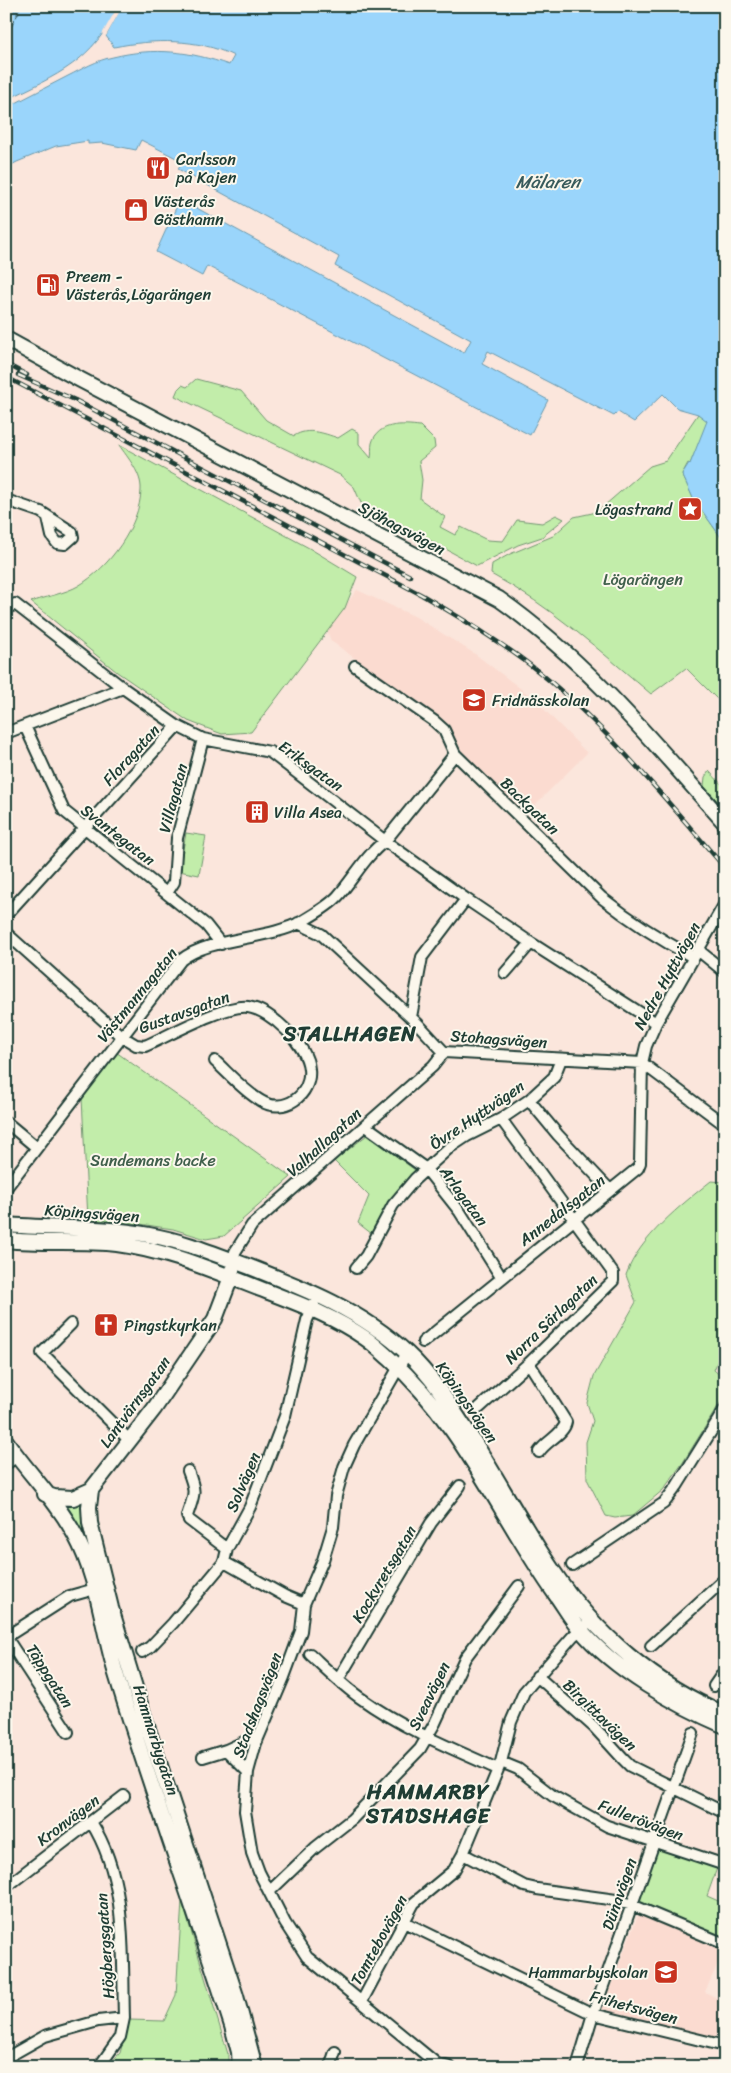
<svg xmlns="http://www.w3.org/2000/svg" width="731" height="2073" font-family="Sriracha,sans-serif">
<style>
.built{fill:#fbdbd0}
.green{fill:#c2edaa;stroke:#70956f}
.water{fill:#9ad5fb;stroke:#6998ab}
.pier{fill:#fbe6dc}
.lines{fill:none;stroke-linecap:round;stroke-linejoin:round}
.ferry{stroke:#385b5c;stroke-width:1;stroke-dasharray:6 5;stroke-linecap:butt}
.street-casing{stroke:#1f3d34;stroke-width:14}
.secondary-casing{stroke:#1f3d34;stroke-width:18}
.street{stroke:#fbf7ec;stroke-width:10}
.secondary{stroke:#fbf7ec;stroke-width:14}
.rail-casing{stroke:#1f3d34;stroke-width:4.5}
.rail{stroke:#fbf7ec;stroke-width:2.5;stroke-dasharray:8;stroke-linecap:butt}
.labels{text-anchor:middle;dominant-baseline:central;stroke-width:4;stroke-linejoin:round;paint-order:stroke}
.poi-label{font-size:16px;fill:#1f3d34;stroke:#fbf7ec;text-anchor:start}
.street-label{font-size:16px;fill:#1f3d34;stroke:#fbf7ec}
.park-label{font-size:16px;fill:#40604c;stroke:#fbf7ec}
.water-label{font-size:18px;font-style:italic;fill:#385b5c;stroke:#fbf7ec}
.district-label{font-size:21px;font-weight:bold;letter-spacing:1px;fill:#1f3d34;stroke:#fbf7ec}
</style>
<rect width="100%" height="100%" fill="#fbe6dc"/>
<filter id="ink" filterUnits="userSpaceOnUse"><feTurbulence type="fractalNoise" baseFrequency=".02" numOctaves="2"/><feDisplacementMap in="SourceGraphic" scale="10" xChannelSelector="R" yChannelSelector="G"/><feConvolveMatrix kernelMatrix="1 2 1 2 8 2 1 2 1" color-interpolation-filters="sRGB"/></filter>
<g filter="url(#ink)">
<path class="built" d="M357 590 416 617 475 654 533 698 587 753 526 814 463 753 451 731 415 702 331 641 327 630Z
M639 1913 725 1948 705 1992 725 2002V2009L715 2039 601 2011Z"/>
<path class="green" d="M196 379 241 391 266 420 294 436C308 427 323 433 338 438L352 429 359 433V444L371 458C372 454 371 447 372 443 378 422 403 424 420 426L434 440 435 448 419 461 422 480 420 499 445 517 440 527 455 535 461 527 487 540 503 541 517 520 542 523 556 515 564 519 542 537 518 545 477 566 361 503 354 487 340 475 175 396 178 389 182 385 187 387Z
M698 414 708 421 690 464 688 463 682 474 693 498 725 543V707L686 668 651 694C599 650 552 607 491 574L492 564 510 554 553 536 574 517 597 512 650 466 666 461Z
M119 445 309 548 357 577 345 608 251 732 222 734 188 721 117 672 31 602C45 597 66 593 78 586 109 568 140 526 141 490 142 474 128 458 119 445Z
M709 771 725 788V809L704 786 705 777Z
M186 833 206 836 199 875 179 871Z
M116 1052 291 1177 224 1236 206 1239 173 1229 133 1223 88 1220 82 1098Z
M367 1135 415 1170 372 1234 358 1223 369 1196 334 1161Z
M711 1181 725 1182V1343L714 1370 725 1380V1395L682 1464 663 1490 632 1516 615 1518 606 1516 587 1479 586 1442 593 1421 587 1403 594 1376 636 1302 626 1275C639 1238 681 1205 711 1181Z
M88 1496 98 1567 59 1502Z
M656 1847 717 1868 707 1896 725 1904V1931L723 1937 638 1902Z
M182 1901 228 2054V2067H107L120 2053 129 2020 164 2021 176 1995Z"/>
<path class="water" d="M6 6H118C94 61 57 75 6 100Z
M122 6H725V543L693 498 682 474 689 463 690 464 707 421 698 414 677 408 663 394 634 422 618 412 614 416 488 351 482 364 548 400 530 435 207 266 202 276 156 252 180 199 464 353 471 340 335 266 339 257 178 169 182 161 141 140 136 150 102 143 88 144V141L56 146 17 162 6 168V108C27 97 47 87 68 76 82 69 97 60 113 57 154 47 190 51 229 65L234 56C197 38 154 39 114 47L106 36Z"/>
<path class="pier" d="M118 6H122L120 11 106 36 102 34Z"/>
<g class="lines">
<path class="ferry" d="M6 34 21 6
M6 37 22 6"/>
<defs>
<path id="street" d="M6 500 41 512 72 532 73 537 65 544 57 543 52 536 48 518
M6 609 15 604 123 688 177 726 203 739 270 752 385 841 466 899 531 943 656 1023
M355 666 434 721 444 730 455 754 602 898C631 921 661 940 693 957
M25 726 64 811 206 925 221 944
M6 733 123 688
M167 893 174 882 177 838 203 739
M6 915 177 726
M298 923 321 934 418 1024 444 1052 642 1063 725 1125
M6 933 121 1036 136 1045 145 1046C168 1036 225 1004 248 1007 271 1010 307 1045 309 1069 312 1095 284 1115 261 1101 244 1091 229 1074 215 1061
M698 950 725 972
M505 973 531 943
M411 1017 422 957 466 899
M529 1100 558 1135 610 1190
M6 1122 36 1147
M366 1126 426 1169 460 1212 501 1277
M6 1188 181 960C209 937 268 940 301 922 313 915 329 906 338 896 354 878 366 855 385 841L455 754
M234 1261 235 1252 252 1225 433 1066 444 1052
M356 1268 366 1256 393 1205 415 1179 449 1148 467 1136 501 1119 529 1100 554 1077 561 1059
M71 1324 42 1353 130 1441
M423 1342 638 1168 640 1163 642 1063 646 1046 656 1023 724 905
M407 1353 354 1445 344 1467 336 1496 333 1527 323 1560 304 1604 301 1631 284 1677 256 1743 248 1772 245 1811 252 1853 259 1872 285 1923 307 1957 431 2059 437 2064 450 2067
M529 1363 566 1422C564 1434 546 1441 539 1452
M479 1408 529 1363 613 1281V1273L501 1119
M6 1464 17 1456
M188 1471C197 1494 194 1494 187 1516L189 1520 227 1549
M224 1562 285 1596 304 1604
M572 1565 664 1503 677 1486 725 1409
M6 1637 68 1732
M6 1637 70 1596 102 1587
M651 1646 725 1579
M142 1652 150 1647 173 1623 224 1562 227 1549 250 1507 285 1416 307 1320 314 1305
M310 1654C326 1669 341 1684 359 1697 402 1728 450 1748 498 1769
M537 1676 594 1727 623 1759 630 1766 725 1813
M338 1680 431 1523 460 1486
M714 1686 725 1670
M226 1750 248 1772
M203 1757 226 1750 259 1735
M501 1762 518 1769 553 1796 607 1826 725 1865
M91 1822C128 1880 122 1953 124 2018L120 2037 99 2067
M463 1854 524 1886 537 1889 616 1900 632 1905 725 1944
M6 1887 124 1796
M269 1892 315 1848 352 1819 420 1749 435 1723 465 1658 519 1586
M404 1922 593 2014 725 2046
M362 2001 414 1903 454 1870 463 1854 501 1762 511 1722 524 1692 573 1636 586 1625
M6 2058 45 2036 98 2021 124 2018
M330 2067 335 2052
M577 2067 593 2014 693 1733"/>
<path id="secondary" d="M6 339 77 378 499 599C587 661 654 743 725 823
M6 1225C54 1229 102 1226 149 1235 184 1241 217 1255 250 1267 306 1289 362 1311 407 1353 435 1379 455 1413 476 1445 502 1487 526 1531 553 1571 594 1633 656 1686 725 1714
M6 1240C43 1244 80 1240 117 1244 170 1251 216 1272 266 1291 302 1305 333 1316 365 1338 374 1344 382 1352 390 1359 463 1424 500 1516 556 1595 564 1606 571 1619 580 1629 614 1670 676 1705 725 1726
M6 1441C28 1473 57 1501 75 1535 99 1579 102 1630 117 1677 152 1794 195 1909 232 2026L239 2052 240 2067
M91 1490 89 1507 90 1523 111 1608 144 1717 236 1996 255 2067
M45 1494 54 1497 73 1498 91 1490 154 1409 215 1319 231 1277 232 1270"/>
</defs>
<use href="#street" class="street-casing"/>
<use href="#secondary" class="secondary-casing"/>
<use href="#street" class="street"/>
<use href="#secondary" class="secondary"/>
<defs>
<path id="rail" d="M6 364 27 375
M18 375 75 400 410 576
M6 377 422 595C462 619 503 643 539 672 609 729 666 800 725 868"/>
</defs>
<use href="#rail" class="rail-casing"/>
<use href="#rail" class="rail"/>
</g>
</g>
<defs>
<symbol id="restaurant-square" viewBox="-11 -11 22 22"><rect x="-9" y="-9" width="18" height="18" rx="4" fill="#c8321e" stroke="#fbf7ec"/><path d="M-5-6h1v4h1v-4h1v4h1v-4h1v5L-1.5 .5V6h-2V.5L-5-1ZM5-6V6H3V1.5H1.5Q1.5-4 5-6Z" fill="#fff"/></symbol>
<symbol id="shop-square" viewBox="-11 -11 22 22"><rect x="-9" y="-9" width="18" height="18" rx="4" fill="#c8321e" stroke="#fbf7ec"/><path d="M-5-2.5h2.3a2.7 3.5 0 0 1 5.4 0H5L5.5 6h-11ZM-1.5-2.5h3a1.5 2.3 0 0 0-3 0Z" fill="#fff"/></symbol>
<symbol id="fuel-square" viewBox="-11 -11 22 22"><rect x="-9" y="-9" width="18" height="18" rx="4" fill="#c8321e" stroke="#fbf7ec"/><path d="M-5.5-6h7V0h2V4h1.3V-2.5L3-4.5l.8-.8L6-3V5H2.5V1h-1V6h-7ZM-4.2-4.7v3.2H.2V-4.7Z" fill="#fff"/></symbol>
<symbol id="sight-square" viewBox="-11 -11 22 22"><rect x="-9" y="-9" width="18" height="18" rx="4" fill="#c8321e" stroke="#fbf7ec"/><path d="M0-6L1.8-2.2L6-1.7L2.9 1.2L3.7 5.4L0 3.3L-3.7 5.4L-2.9 1.2L-6-1.7L-1.8-2.2Z" fill="#fff"/></symbol>
<symbol id="school-square" viewBox="-11 -11 22 22"><rect x="-9" y="-9" width="18" height="18" rx="4" fill="#c8321e" stroke="#fbf7ec"/><path d="M0-5L7-2L0 1L-7-2ZM-4 1L0 2.5L4 1V4Q0 6-4 4Z" fill="#fff"/></symbol>
<symbol id="building-square" viewBox="-11 -11 22 22"><rect x="-9" y="-9" width="18" height="18" rx="4" fill="#c8321e" stroke="#fbf7ec"/><path d="M-4-6H4V6H1V3H-1V6H-4ZM-2.5-4.3h1.7v1.8h-1.7ZM.8-4.3h1.7v1.8H.8ZM-2.5-1h1.7V.8h-1.7ZM.8-1h1.7V.8H.8Z" fill="#fff"/></symbol>
<symbol id="church-square" viewBox="-11 -11 22 22"><rect x="-9" y="-9" width="18" height="18" rx="4" fill="#c8321e" stroke="#fbf7ec"/><path d="M-1.2-6h2.4v3.5h3.3v2.4h-3.3V6h-2.4V-.1h-3.3v-2.4h3.3Z" fill="#fff"/></symbol>
</defs>
<g fill-rule="evenodd">
<use href="#restaurant-square" x="144" y="154" width="28" height="28"/>
<use href="#shop-square" x="122" y="196" width="28" height="28"/>
<use href="#fuel-square" x="34" y="271" width="28" height="28"/>
<use href="#sight-square" x="676" y="495" width="28" height="28"/>
<use href="#school-square" x="460" y="686" width="28" height="28"/>
<use href="#building-square" x="243" y="798" width="28" height="28"/>
<use href="#church-square" x="92" y="1311" width="28" height="28"/>
<use href="#school-square" x="652" y="1958" width="28" height="28"/>
</g>
<g class="labels">
<g class="poi-label">
<text x="176" y="159">Carlsson<tspan x="176" dy="18">på Kajen</tspan></text>
<text x="154" y="201">Västerås<tspan x="154" dy="18">Gästhamn</tspan></text>
<text x="66" y="276">Preem -<tspan x="66" dy="18">Västerås,Lögarängen</tspan></text>
<text x="672" y="509" text-anchor="end">Lögastrand</text>
<text x="492" y="700">Fridnässkolan</text>
<text x="274" y="812">Villa Asea</text>
<text x="124" y="1325">Pingstkyrkan</text>
<text x="648" y="1972" text-anchor="end">Hammarbyskolan</text>
</g>
<g class="street-label">
<text transform="translate(402 528) rotate(28)">Sjöhagsvägen</text>
<text transform="translate(131 755) rotate(-48)">Floragatan</text>
<text transform="translate(311 766) rotate(36)">Eriksgatan</text>
<text transform="translate(173 798) rotate(-75)">Villagatan</text>
<text transform="translate(530 806) rotate(44)">Backgatan</text>
<text transform="translate(118 835) rotate(38)">Svantegatan</text>
<text transform="translate(667 976) rotate(-61)">Nedre Hyttvägen</text>
<text transform="translate(137 995) rotate(-51)">Västmannagatan</text>
<text transform="translate(184 1012) rotate(-20)">Gustavsgatan</text>
<text transform="translate(499 1039) rotate(4)">Stohagsvägen</text>
<text transform="translate(477 1115) rotate(-34)">Övre Hyttvägen</text>
<text transform="translate(324 1142) rotate(-42)">Valhallagatan</text>
<text transform="translate(464 1196) rotate(54)">Arlagatan</text>
<text transform="translate(562 1210) rotate(-38)">Annedalsgatan</text>
<text transform="translate(92 1213) rotate(4)">Köpingsvägen</text>
<text transform="translate(551 1319) rotate(-44)">Norra Särlagatan</text>
<text transform="translate(135 1402) rotate(-54)">Lantvärnsgatan</text>
<text transform="translate(467 1402) rotate(55)">Köpingsvägen</text>
<text transform="translate(243 1482) rotate(-67)">Solvägen</text>
<text transform="translate(384 1574) rotate(-59)">Kockvretsgatan</text>
<text transform="translate(50 1676) rotate(57)">Täppgatan</text>
<text transform="translate(429 1696) rotate(-64)">Sveavägen</text>
<text transform="translate(257 1705) rotate(-69)">Stadshagsvägen</text>
<text transform="translate(600 1715) rotate(44)">Birgittavägen</text>
<text transform="translate(156 1740) rotate(72)">Hammarbygatan</text>
<text transform="translate(68 1820) rotate(-37)">Kronvägen</text>
<text transform="translate(641 1820) rotate(21)">Fullerövägen</text>
<text transform="translate(619 1894) rotate(-71)">Dünavägen</text>
<text transform="translate(379 1940) rotate(-61)">Tomtebovägen</text>
<text transform="translate(105 1946) rotate(-94)">Högbergsgatan</text>
<text transform="translate(634 2007) rotate(15)">Frihetsvägen</text>
</g>
<g class="park-label">
<text x="643" y="579">Lögarängen</text>
<text x="153" y="1160">Sundemans backe</text>
</g>
<g class="water-label">
<text x="548" y="182">Mälaren</text>
</g>
<g class="district-label">
<text x="350" y="1034">STALLHAGEN</text>
<text x="428" y="1792">HAMMARBY<tspan x="428" dy="24">STADSHAGE</tspan></text>
</g>
</g>
<rect width="731" height="2073" fill="none" stroke="#fbf7ec" stroke-width="25"/>
<rect x="12" y="12" width="706" height="2048" fill="none" stroke="#1f3d34" stroke-width="2" filter="url(#ink)"/>
</svg>
